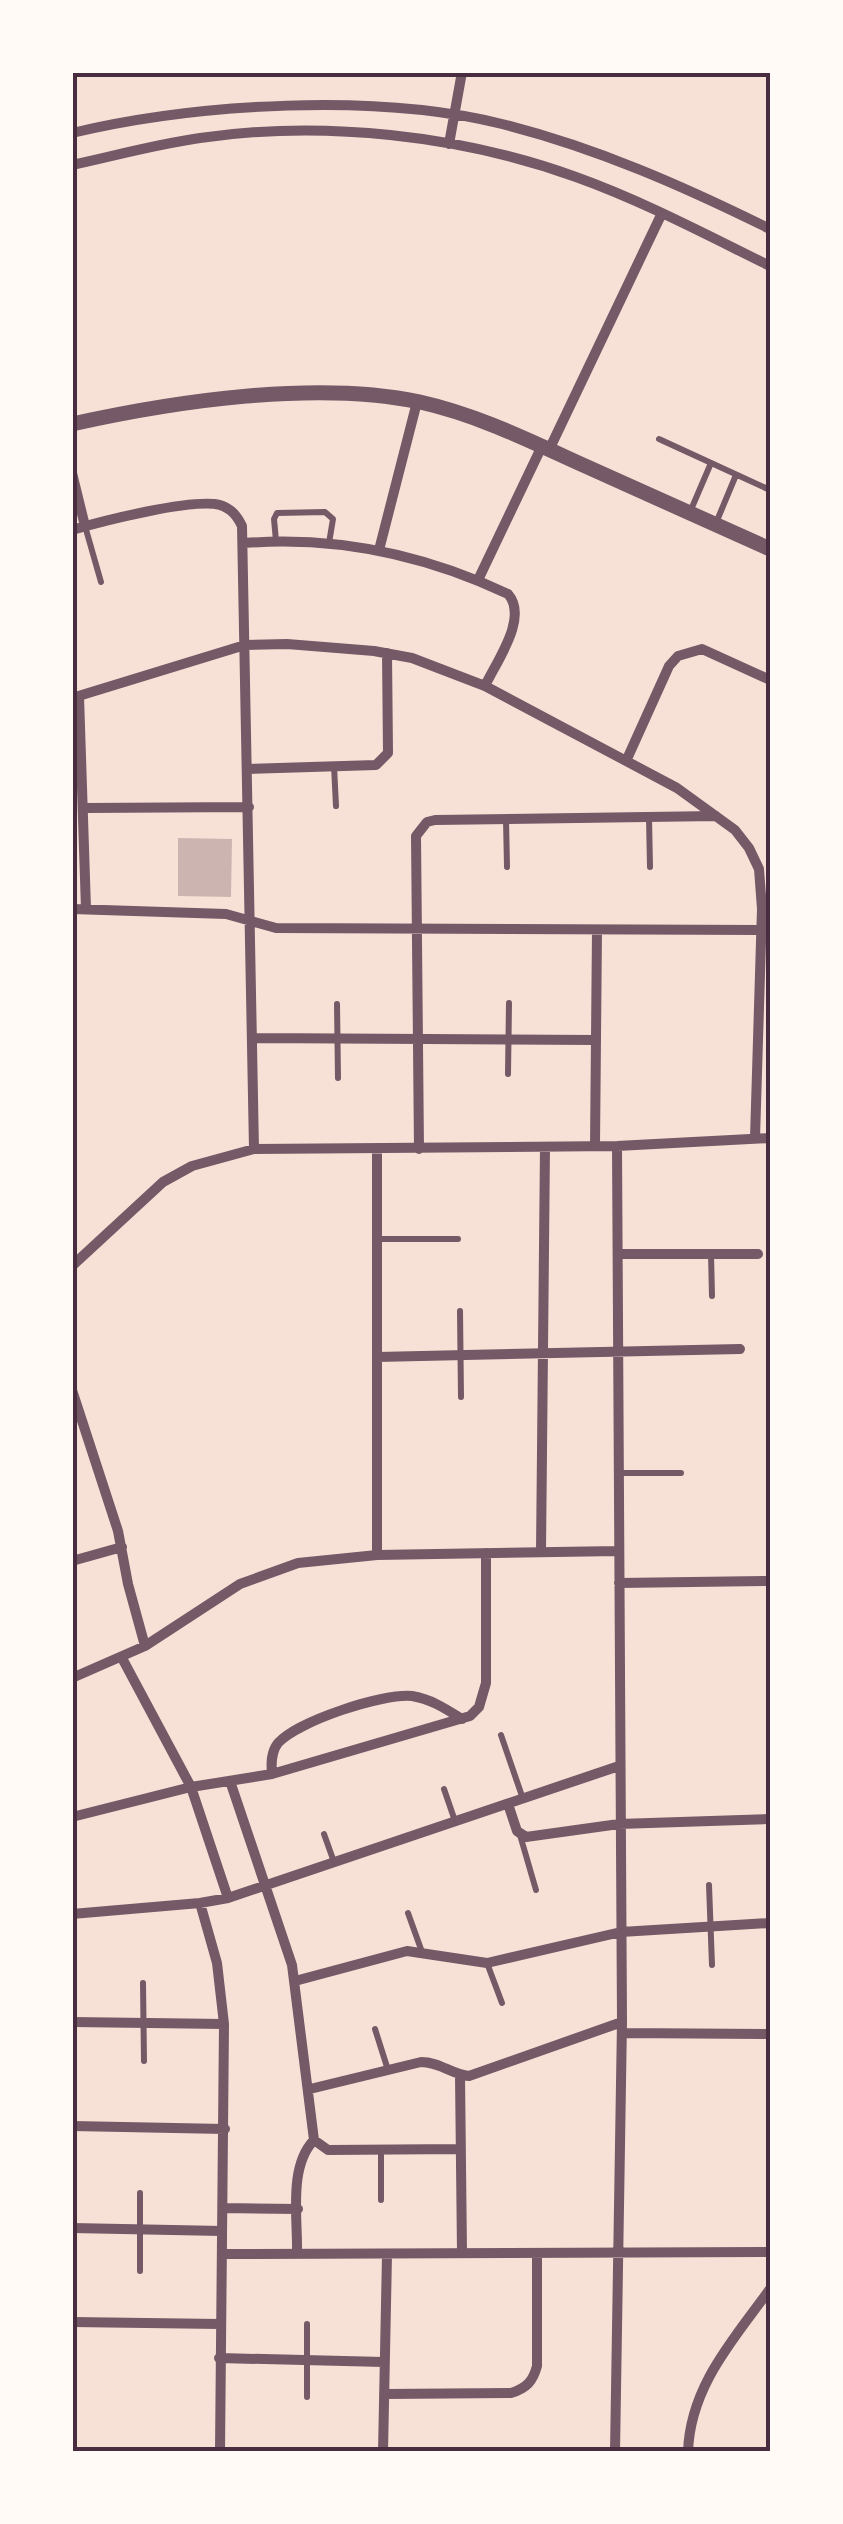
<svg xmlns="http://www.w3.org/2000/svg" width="843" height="2524" font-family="Figtree,sans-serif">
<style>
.building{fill:#ccb4b1}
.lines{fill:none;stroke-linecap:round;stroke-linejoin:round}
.service{stroke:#755966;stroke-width:6}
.minor{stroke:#755966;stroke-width:10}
.tertiary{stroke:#755966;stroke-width:15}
.neatline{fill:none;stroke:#4a2c40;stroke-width:4}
</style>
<rect width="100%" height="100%" fill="#f7e1d7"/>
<path class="building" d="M178 838 232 839 231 897 178 896Z"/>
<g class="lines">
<path class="service" d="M659 439 770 490
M690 512 711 463
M716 523 736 475
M85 526 101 582
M276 541 274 519 277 513 325 512 333 519 329 543
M334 766 336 806
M649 817 650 867
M506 819 507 867
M337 1004 338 1078
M508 1074 509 1003
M377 1239H458
M711 1254 712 1296
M460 1311 461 1397
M618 1473H681
M501 1735 523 1799
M444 1789 455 1821
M324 1834 334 1862
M520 1835 536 1890
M709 1885 712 1965
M408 1913 422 1952
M487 1963 502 2003
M143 1983 144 2061
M375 2029 388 2070
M381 2150V2200
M140 2271V2193
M307 2397V2324"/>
<path class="minor" d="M72 133C198 103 377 93 502 124 597 148 683 186 770 229
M449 144 462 72
M72 165C114 156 157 144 200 138 322 120 460 135 576 177 643 201 707 235 770 266
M549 450 662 213
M72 473 85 526
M72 530C102 521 193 498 220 505 232 509 237 516 242 526L254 1149
M245 543C337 536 425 555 508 594 529 618 496 662 485 686
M379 550 417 402
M478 580 542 446
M79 696 86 909
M72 698 245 645 287 644 374 651 412 658 485 686 677 788 735 830 749 848 759 869 762 909 755 1138
M627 759 669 666 678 656 702 649 770 680
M248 769 376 765 388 753 387 653
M84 808 249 807
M72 909 226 914 276 928 761 930
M252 1038 596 1040
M595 1146 597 930
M419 1149 416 836 427 822 435 820 716 816
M619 1254H758
M72 1266 163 1182 192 1166 254 1149 617 1146 770 1138
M377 1357 740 1349
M72 1390 118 1531 128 1584 145 1646
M541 1552 545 1147
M377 1555V1150
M72 1561 122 1547
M619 1583 770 1581
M122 1658 191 1787 228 1898
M72 1678 145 1646 240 1584 298 1563 377 1555 618 1551
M272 1774C271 1763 271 1752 278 1743 298 1721 383 1693 412 1696 431 1699 446 1709 462 1719
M230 1781 292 1965 314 2140 328 2150 461 2149
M508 1804 517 1831 526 1837 619 1824 770 1819
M72 1817 191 1787 272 1774 470 1716 479 1707 486 1683V1553
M200 1903 217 1963 224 2024 220 2452
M72 1914 200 1903 228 1898 619 1766
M295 1981 407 1951 487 1963 621 1932 770 1923
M72 2022 224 2024
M622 2033 770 2034
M460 2075 462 2253
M310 2089 421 2062C440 2062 451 2074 469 2076L622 2022
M72 2126 225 2129
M223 2208 298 2209
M72 2228 222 2231
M222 2254 770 2252
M297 2254C298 2219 288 2167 314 2140
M72 2322 220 2324
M219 2358 384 2362
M384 2394 511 2393C527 2388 533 2381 537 2366V2255
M383 2452 387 2255
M615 2452 622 2022 617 1146
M688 2452C690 2386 734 2339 770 2289"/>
<path class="tertiary" d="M72 424C176 401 316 380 420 402 478 415 530 441 583 465 646 493 708 521 770 549"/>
</g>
<rect width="843" height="2524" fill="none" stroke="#fffaf5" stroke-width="150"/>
<rect x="75" y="75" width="693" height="2374" class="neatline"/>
</svg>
